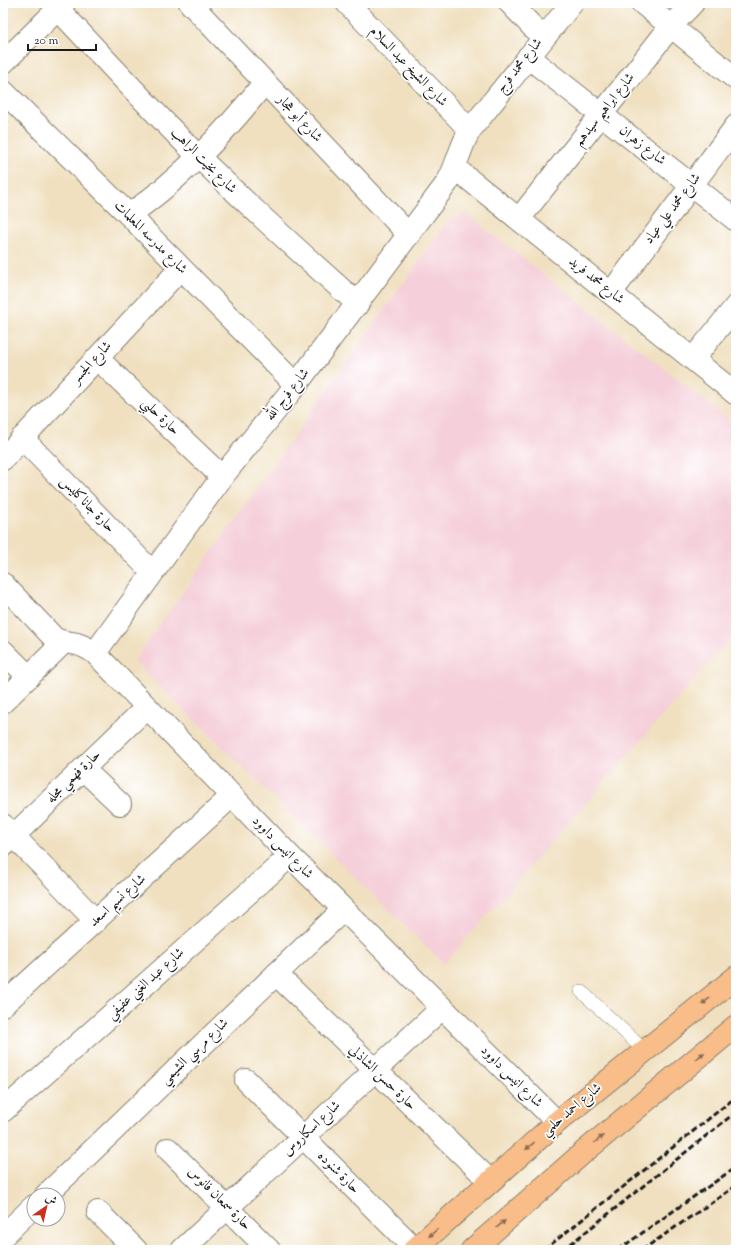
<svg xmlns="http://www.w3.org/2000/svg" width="739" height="1253" font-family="'Sorts Mill Goudy',Amiri,serif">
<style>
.built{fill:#f5cfd9}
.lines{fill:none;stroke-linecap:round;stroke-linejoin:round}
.service-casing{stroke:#867e6e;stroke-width:14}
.minor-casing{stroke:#867e6e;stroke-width:24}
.primary-casing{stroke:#867e6e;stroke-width:24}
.service{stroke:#fff;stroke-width:13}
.minor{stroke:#fff;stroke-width:22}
.primary{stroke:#f8bd89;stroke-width:22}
.rail{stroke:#1c1c1c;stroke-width:3;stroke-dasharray:6 3;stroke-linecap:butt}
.oneway{fill:#8a6c52}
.labels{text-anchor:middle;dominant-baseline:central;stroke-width:3.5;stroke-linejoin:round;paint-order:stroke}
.street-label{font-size:14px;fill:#1c1c1c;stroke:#fff}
</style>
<rect width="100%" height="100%" fill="#fff"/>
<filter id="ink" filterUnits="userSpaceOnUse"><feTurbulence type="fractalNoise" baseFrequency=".025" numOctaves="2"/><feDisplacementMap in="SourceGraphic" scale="8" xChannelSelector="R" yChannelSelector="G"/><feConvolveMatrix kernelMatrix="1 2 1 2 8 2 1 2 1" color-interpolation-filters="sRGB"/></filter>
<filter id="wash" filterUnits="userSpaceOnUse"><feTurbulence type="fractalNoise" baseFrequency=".012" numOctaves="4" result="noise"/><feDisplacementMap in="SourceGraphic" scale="16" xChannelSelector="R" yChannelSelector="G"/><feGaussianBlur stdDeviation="0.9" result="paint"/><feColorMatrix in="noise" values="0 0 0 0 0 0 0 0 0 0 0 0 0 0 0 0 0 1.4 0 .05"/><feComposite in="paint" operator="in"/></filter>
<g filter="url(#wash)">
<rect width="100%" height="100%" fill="#f0e0c0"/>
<path class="built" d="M465 213 736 425V632L444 964 134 661 449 219Z"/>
</g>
<g filter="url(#ink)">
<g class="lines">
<defs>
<path id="service" d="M581 991 645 1051"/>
<path id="minor" d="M190 3 409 235
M347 3 470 130
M510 3 543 38
M642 3 736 79
M58 9C105 59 151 110 200 158 251 208 304 256 358 304
M528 57 736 220
M3 63 64 3
M3 91 129 215 296 385
M455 168 736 394
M129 215C182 178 225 133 265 82
M519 219 671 26 693 3
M611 293 736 126
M97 358 222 477
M693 359 736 306
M22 438 152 572
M3 459 181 268
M3 584 54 638C62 643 68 642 77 644 84 646 89 649 95 653L290 856 557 1122
M3 651 29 677
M95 653 222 477 296 385 447 183C457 166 460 147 470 130L572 3
M3 702 64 642
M83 769 120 804
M3 825 96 921
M3 846 146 708
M276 974 490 1181
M3 1005 232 796
M246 1080 415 1249
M3 1111 290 856
M168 1149 269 1250
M46 1195 343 910
M98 1212 136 1250
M3 1236 34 1206
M182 1250 442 1008"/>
<path id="primary" d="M414 1250 557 1122 736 977
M472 1250 584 1152 736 1026"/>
</defs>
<use href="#service" class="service-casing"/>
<use href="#minor" class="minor-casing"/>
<use href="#primary" class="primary-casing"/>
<use href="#service" class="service"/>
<use href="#minor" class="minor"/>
<use href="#primary" class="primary"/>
<path class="rail" d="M544 1250 736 1097
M563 1250 736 1112
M618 1250 736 1167
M642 1250 736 1186"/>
</g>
<defs><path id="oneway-solid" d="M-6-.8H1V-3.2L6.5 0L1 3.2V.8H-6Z"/></defs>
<g class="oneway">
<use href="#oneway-solid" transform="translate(706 1001) rotate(141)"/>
<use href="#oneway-solid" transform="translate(700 1056) rotate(-39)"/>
<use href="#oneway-solid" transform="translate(599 1139) rotate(-39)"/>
<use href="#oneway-solid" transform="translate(530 1146) rotate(139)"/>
<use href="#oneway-solid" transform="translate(501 1224) rotate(-41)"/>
<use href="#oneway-solid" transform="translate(433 1233) rotate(138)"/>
</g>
</g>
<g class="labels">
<g class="street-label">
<text transform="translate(520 66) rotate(-52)">شارع محمد فرج</text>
<text transform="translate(408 67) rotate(46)">شارع الشيخ عبد السلام</text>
<text transform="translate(605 110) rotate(-52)">شارع ابراهيم سيدهم</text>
<text transform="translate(299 119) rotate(47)">شارع أبو هجار</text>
<text transform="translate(642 146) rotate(38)">شارع زهران</text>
<text transform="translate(203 161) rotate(45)">شارع بخيت الراهب</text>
<text transform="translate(673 209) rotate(-53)">شارع محمد علي عياد</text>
<text transform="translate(150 238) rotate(45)">شارع مدرسه المعلمات</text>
<text transform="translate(596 281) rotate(39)">شارع محمد فريد</text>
<text transform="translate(92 363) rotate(-47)">شارع الجسر</text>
<text transform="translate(288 395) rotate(-52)">شارع فرج الله</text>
<text transform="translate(160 417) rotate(44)">حارة حلبي</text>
<text transform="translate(87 505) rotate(46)">حارة جاناكليس</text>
<text transform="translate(74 777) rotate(-44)">حارة فهمي مجله</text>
<text transform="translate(282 848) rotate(46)">شارع انيس داوود</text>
<text transform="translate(118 901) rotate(-42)">شارع نسيم اسعد</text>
<text transform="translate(146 984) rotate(-42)">شارع عبد الغني عفيفي</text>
<text transform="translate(195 1052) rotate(-44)">شارع مرسي الشيمي</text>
<text transform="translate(511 1077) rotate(45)">شارع انيس داوود</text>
<text transform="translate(382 1078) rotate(44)">حارة حسن الشاذلي</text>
<text transform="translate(572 1110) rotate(-40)">شارع احمد حلمي</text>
<text transform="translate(312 1129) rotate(-43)">شارع اسكاروس</text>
<text transform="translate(338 1173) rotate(45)">حارة شنوده</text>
<text transform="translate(219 1199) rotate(45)">حارة سمعان فانوس</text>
</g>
</g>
<rect width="739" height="1253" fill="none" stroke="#fff" stroke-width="16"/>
<g transform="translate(46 1207) rotate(34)"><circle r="19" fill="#ffffff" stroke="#a4a4a4"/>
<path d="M0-3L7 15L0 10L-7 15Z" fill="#c8321e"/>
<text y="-6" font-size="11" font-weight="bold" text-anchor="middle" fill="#1c1c1c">ش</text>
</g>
<path d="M28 44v6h68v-6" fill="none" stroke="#1c1c1c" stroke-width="2"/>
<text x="34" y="44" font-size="12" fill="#1c1c1c" stroke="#ffffff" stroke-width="3" paint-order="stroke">20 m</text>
</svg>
